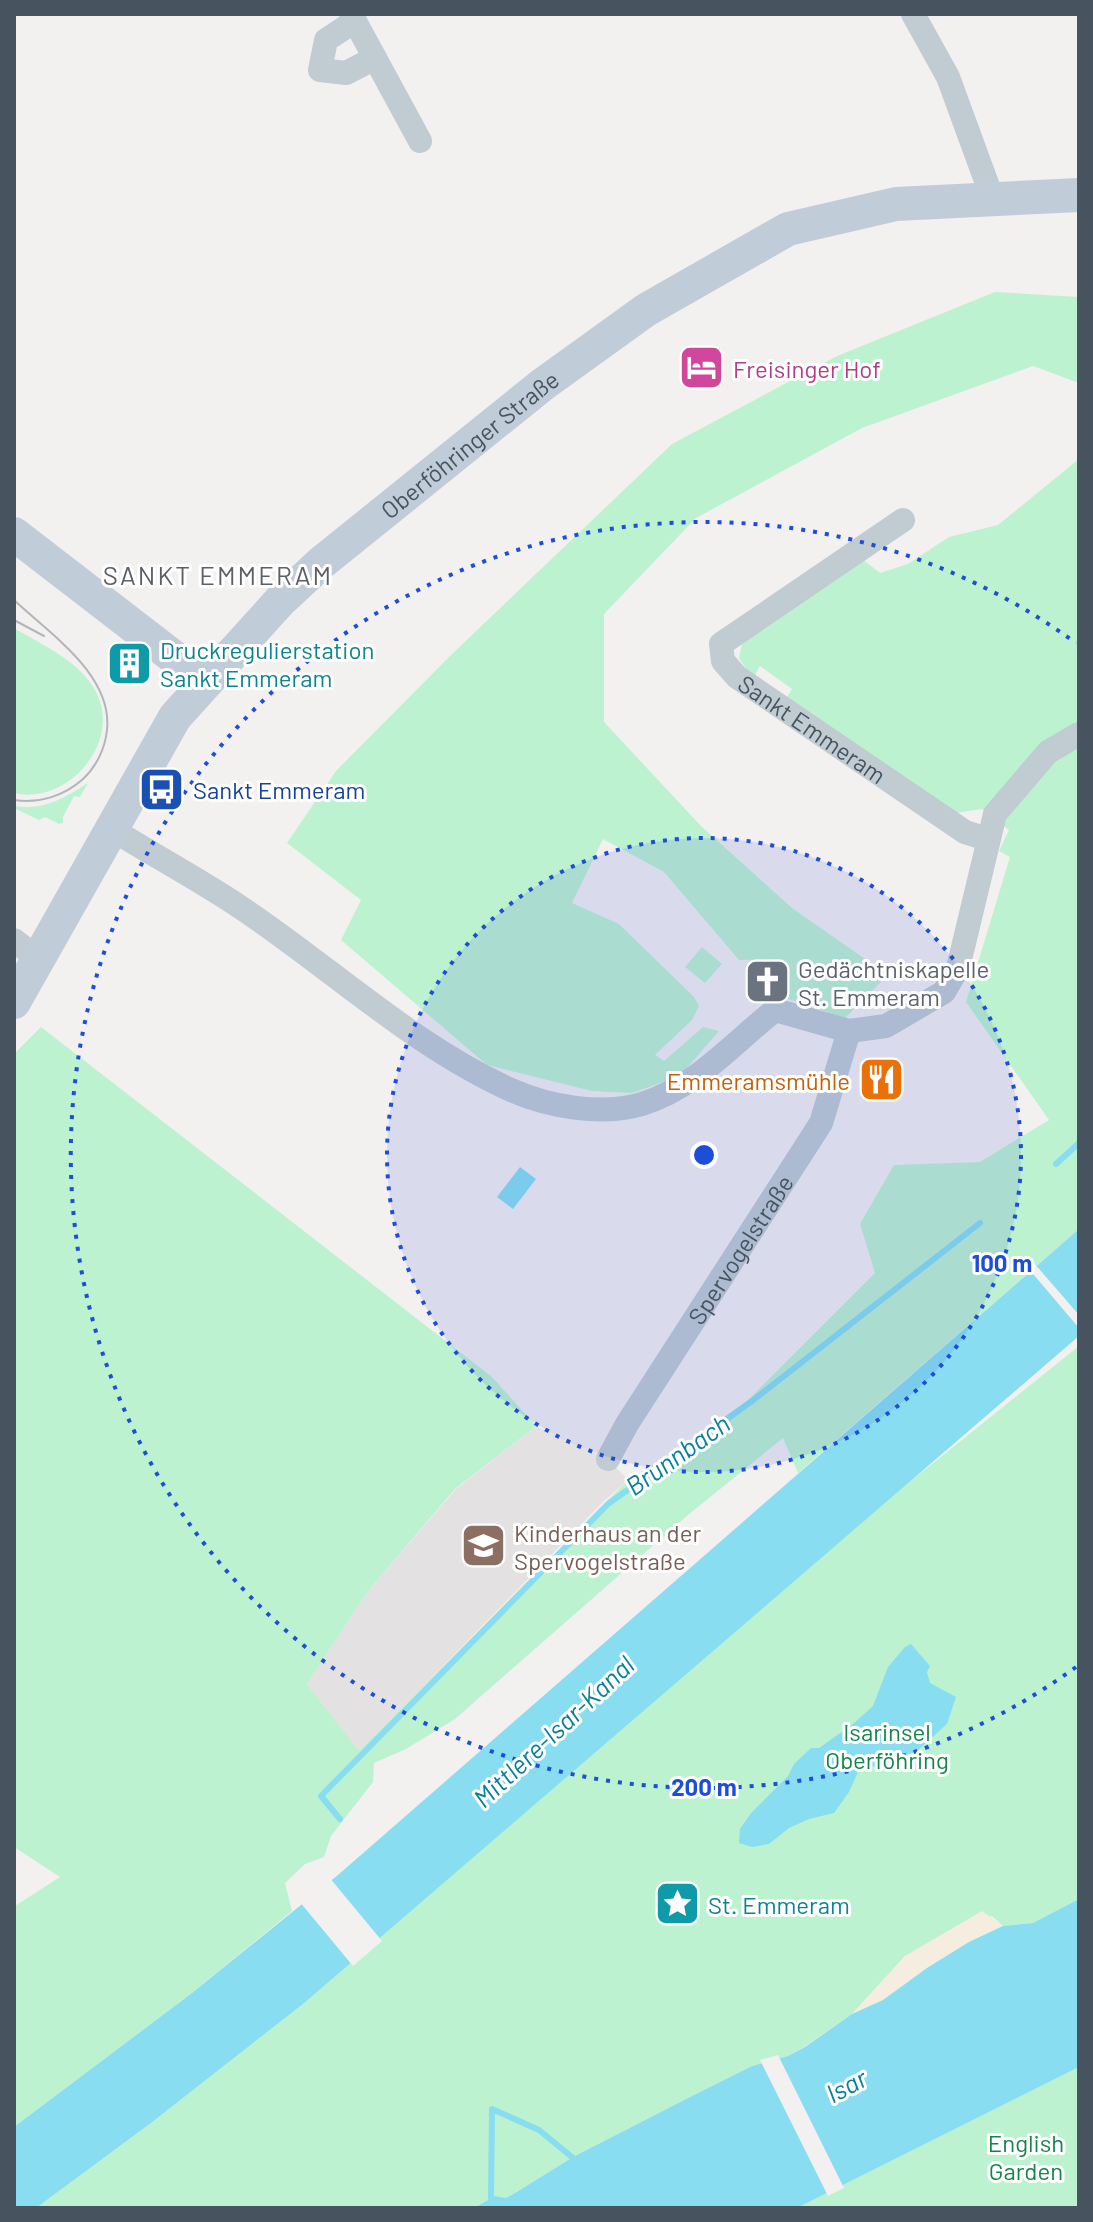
<svg xmlns="http://www.w3.org/2000/svg" width="1093" height="2222" font-family="Barlow,sans-serif">
<style>
.education{fill:#e4e1e2}
.green{fill:#bdf2d0}
.sand{fill:#f4ede0}
.water{fill:#88ddf1}
.pier{fill:#f3f0f0}
.lines{fill:none;stroke-linecap:round;stroke-linejoin:round}
.stream{stroke:#88ddf1;stroke-width:6}
.street{stroke:#c0cbd2;stroke-width:24}
.secondary{stroke:#c0ccd8;stroke-width:34}
.tram{stroke:#b2b5bb;stroke-width:2}
.ring{fill:none;stroke:#1d4ed8;stroke-width:4;stroke-dasharray:4 8}
.labels{text-anchor:middle;dominant-baseline:central;stroke-width:6;stroke-linejoin:round;paint-order:stroke}
.hotel-label{font-size:24px;fill:#b23c85;stroke:#fff;text-anchor:start}
.street-label{font-size:24px;fill:#47545f;stroke:#fff}
.culture-label{font-size:24px;fill:#0d838f;stroke:#fff;text-anchor:start}
.transit-label{font-size:24px;fill:#164399;stroke:#fff;text-anchor:start}
.worship-label{font-size:24px;fill:#5b616d;stroke:#fff;text-anchor:start}
.food-label{font-size:24px;fill:#c56008;stroke:#fff;text-anchor:end}
.education-label{font-size:24px;fill:#785e54;stroke:#fff;text-anchor:start}
.park-label{font-size:24px;fill:#138549;stroke:#fff}
.neighbourhood-label{font-size:26px;letter-spacing:2px;fill:#5c6065;stroke:#fff}
.water-label{font-size:26px;font-style:italic;fill:#077f9b;stroke:#fff}
.centre{fill:#1d4ed8;stroke:#fff;stroke-width:4}
.ring-label{font-size:24px;text-anchor:middle;font-weight:bold;fill:#1d4ed8;stroke:#fff;stroke-width:6;stroke-linejoin:round;paint-order:stroke}
</style>
<rect width="100%" height="100%" fill="#f3f0f0"/>
<path class="education" d="M536 1426 608 1459 628 1480 604 1501 359 1752 307 1684 368 1591 456 1489Z"/>
<path class="green" d="M995 292 1079 297V383L1033 366 862 428 696 518 604 614V722L701 826 792 908 888 975 845 1018 785 998 783 959 739 960 664 872 603 839 572 903 619 924 694 997 699 1006 692 1020 655 1055 664 1061 703 1027 719 1031 680 1076 632 1093 592 1091 487 1065 341 940 361 900 287 843 336 771 450 656 672 444 837 356Z
M1079 459V1229L798 1473 783 1438 688 1515 455 1719 406 1749 374 1763 373 1782 331 1836 324 1857 305 1864 285 1883 292 1911 192 1993 14 2127 15 1906 60 1877 14 1847V1054L41 1027 492 1377 536 1426 455 1489 368 1591 307 1684 359 1751 628 1480 734 1414 875 1273 860 1224 894 1165 980 1162 1049 1120 966 1002 1010 857 999 851 1009 830 982 809 949 814 784 702 792 689 760 666 753 679 739 658 743 639 862 559 880 573 908 564 949 537 998 525Z
M14 628C42 645 80 661 96 692 123 743 66 806 14 793Z
M88 783 80 797 74 796 63 817V823L59 824 45 817 39 820 14 808V806C44 811 64 798 88 783Z
M702 947 722 964 705 983 685 967Z
M1079 1346V1899L1033 1923 1003 1926 992 1916 905 1956 852 2014 804 2047 788 2056 752 2066 690 2097 573 2157 515 2193 506 2198 495 2196 474 2208H36L151 2123 303 2004 776 1589Z
M1079 2067V2208H797Z"/>
<path class="sand" d="M982 1911 1003 1926 927 1968 883 2000 852 2014 905 1956Z"/>
<path class="water" d="M520 1167 536 1179 513 1209 497 1197Z
M1079 1229V1336L303 2004 151 2123 36 2208H14V2127L192 1993 338 1875Z
M911 1644 930 1666 927 1672 930 1683 956 1697 947 1724 917 1751 858 1772 849 1792 834 1813 809 1819 789 1828 769 1844 752 1847 739 1843 740 1829 751 1813 788 1776 794 1764 811 1748H819L853 1724 873 1706 888 1667 905 1647Z
M1079 1899V2067L797 2208H474L495 2196 506 2198 515 2193 573 2157 690 2097 752 2066 788 2056 805 2047 852 2014 883 2000 927 1968 969 1942 1003 1926 1033 1923Z"/>
<path class="pier" d="M1034 1263 1079 1315V1328L1028 1268Z
M329 1877 382 1941 353 1966 299 1901Z
M778 2055 844 2188 828 2196 760 2060Z"/>
<g class="lines">
<path class="stream" d="M1056 1164 1079 1143
M340 1819 321 1796 608 1504 752 1401 980 1223
M501 2208 491 2198 492 2109 539 2130 578 2162"/>
<g class="street">
<path d="M351 14 420 141"/>
<path d="M913 14 948 77 993 200"/>
<path d="M355 21 326 40 320 70 346 73 375 58"/>
<path id="s1" d="M903 520 721 644 723 661 737 677 965 832 987 839"/>
<path d="M110 828C153 855 198 879 240 907 329 966 413 1046 511 1090 549 1107 602 1116 642 1104 695 1088 733 1043 775 1010L849 1031 886 1026 944 992 958 968 995 814 1048 752 1079 734"/>
<path d="M14 940 38 959"/>
<path id="s2" d="M608 1459 627 1424 821 1123 849 1031"/>
</g>
<g class="secondary">
<path d="M14 534 206 682"/>
<path id="s3" d="M14 1002 175 717 280 601 321 563 542 385 646 310 788 229 896 204 1079 195"/>
</g>
<path class="tram" d="M14 600C50 634 113 675 107 730 105 749 96 767 83 779 64 796 39 804 14 800
M14 620 44 636"/>
</g>
<circle cx="704" cy="1155" r="317" fill="#1d4ed8" fill-opacity=".12"/>
<g class="ring">
<circle cx="704" cy="1155" r="317"/>
<path d="M1076 1667A633 633 0 1 1 1076 643"/>
</g>
<defs>
<symbol id="hotel-square" viewBox="-11 -11 22 22"><rect x="-9" y="-9" width="18" height="18" rx="4" fill="#d1479c" stroke="#fff"/><path d="M-6-4.5h1.5V1H6V5H4.5V3h-9V5H-6ZM-4 0a1.8 1.8 0 1 1 3.6 0ZM.5 0V-2.5h3Q6-2.5 6 0Z" fill="#fff"/></symbol>
<symbol id="building-square" viewBox="-11 -11 22 22"><rect x="-9" y="-9" width="18" height="18" rx="4" fill="#0f9aa8" stroke="#fff"/><path d="M-4-6H4V6H1V3H-1V6H-4ZM-2.5-4.3h1.7v1.8h-1.7ZM.8-4.3h1.7v1.8H.8ZM-2.5-1h1.7V.8h-1.7ZM.8-1h1.7V.8H.8Z" fill="#fff"/></symbol>
<symbol id="bus-square" viewBox="-11 -11 22 22"><rect x="-9" y="-9" width="18" height="18" rx="4" fill="#1a4fb4" stroke="#fff"/><path d="M-5-6H5V4H4V6H2V4H-2V6H-4V4H-5ZM-3.5-4V0h7V-4ZM-3.5 1.2v1.5H-2V1.2ZM2 1.2v1.5H3.5V1.2Z" fill="#fff"/></symbol>
<symbol id="church-square" viewBox="-11 -11 22 22"><rect x="-9" y="-9" width="18" height="18" rx="4" fill="#6b7280" stroke="#fff"/><path d="M-1.2-6h2.4v3.5h3.3v2.4h-3.3V6h-2.4V-.1h-3.3v-2.4h3.3Z" fill="#fff"/></symbol>
<symbol id="restaurant-square" viewBox="-11 -11 22 22"><rect x="-9" y="-9" width="18" height="18" rx="4" fill="#e8710a" stroke="#fff"/><path d="M-5-6h1v4h1v-4h1v4h1v-4h1v5L-1.5 .5V6h-2V.5L-5-1ZM5-6V6H3V1.5H1.5Q1.5-4 5-6Z" fill="#fff"/></symbol>
<symbol id="school-square" viewBox="-11 -11 22 22"><rect x="-9" y="-9" width="18" height="18" rx="4" fill="#8d6e63" stroke="#fff"/><path d="M0-5L7-2L0 1L-7-2ZM-4 1L0 2.5L4 1V4Q0 6-4 4Z" fill="#fff"/></symbol>
<symbol id="sight-square" viewBox="-11 -11 22 22"><rect x="-9" y="-9" width="18" height="18" rx="4" fill="#0f9aa8" stroke="#fff"/><path d="M0-6L1.8-2.2L6-1.7L2.9 1.2L3.7 5.4L0 3.3L-3.7 5.4L-2.9 1.2L-6-1.7L-1.8-2.2Z" fill="#fff"/></symbol>
</defs>
<g fill-rule="evenodd">
<use href="#hotel-square" x="676" y="342" width="51" height="51"/>
<use href="#building-square" x="104" y="638" width="51" height="51"/>
<use href="#bus-square" x="136" y="764" width="51" height="51"/>
<use href="#church-square" x="742" y="956" width="51" height="51"/>
<use href="#restaurant-square" x="856" y="1054" width="51" height="51"/>
<use href="#school-square" x="458" y="1520" width="51" height="51"/>
<use href="#sight-square" x="652" y="1878" width="51" height="51"/>
</g>
<g class="labels">
<g class="hotel-label">
<text x="733" y="368">Freisinger Hof</text>
</g>
<g class="street-label">
<text stroke="none"><textPath href="#s3" startOffset="730">Oberföhringer Straße</textPath></text>
<text stroke="none"><textPath href="#s1" startOffset="350">Sankt Emmeram</textPath></text>
<text stroke="none"><textPath href="#s2" startOffset="248">Spervogelstraße</textPath></text>
</g>
<g class="culture-label">
<text x="160" y="649">Druckregulierstation<tspan x="160" dy="28">Sankt Emmeram</tspan></text>
<text x="708" y="1904">St. Emmeram</text>
</g>
<g class="transit-label">
<text x="193" y="789">Sankt Emmeram</text>
</g>
<g class="worship-label">
<text x="798" y="968">Gedächtniskapelle<tspan x="798" dy="28">St. Emmeram</tspan></text>
</g>
<g class="food-label">
<text x="850" y="1080">Emmeramsmühle</text>
</g>
<g class="education-label">
<text x="514" y="1532">Kinderhaus an der<tspan x="514" dy="28">Spervogelstraße</tspan></text>
</g>
<g class="park-label">
<text x="887" y="1731">Isarinsel<tspan x="887" dy="28">Oberföhring</tspan></text>
<text x="1026" y="2142">English<tspan x="1026" dy="28">Garden</tspan></text>
</g>
<g class="neighbourhood-label">
<text x="218" y="574">SANKT EMMERAM</text>
</g>
<g class="water-label">
<text transform="translate(677 1454) rotate(-35)">Brunnbach</text>
<text transform="translate(553 1731) rotate(-43)">Mittlere-Isar-Kanal</text>
<text transform="translate(846 2085) rotate(-28)">Isar</text>
</g>
</g>
<circle cx="704" cy="1155" r="12" class="centre"/>
<g class="ring-label">
<text x="1002" y="1272">100 m</text>
<text x="704" y="1796">200 m</text>
</g>
<rect width="1093" height="2222" fill="none" stroke="#47545f" stroke-width="32"/>
</svg>
